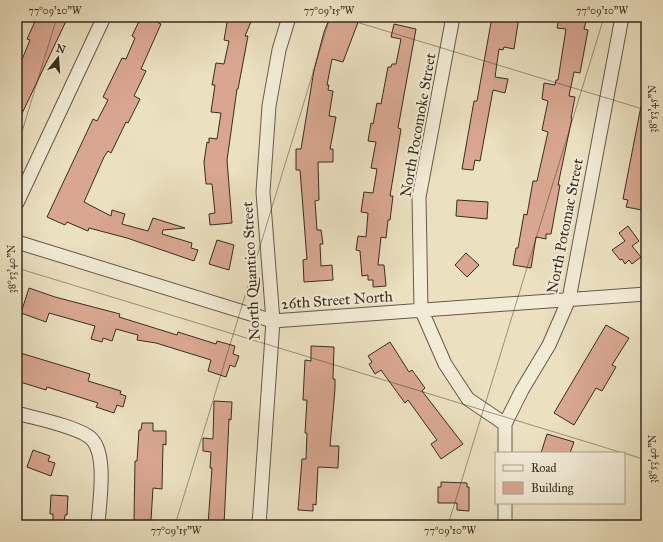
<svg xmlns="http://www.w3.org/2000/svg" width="663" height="542" font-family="'IM FELL Great Primer',serif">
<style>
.building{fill:#d9a791;stroke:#392d20}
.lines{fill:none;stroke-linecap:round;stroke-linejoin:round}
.street-casing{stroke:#665a48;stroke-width:15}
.street{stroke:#f2ebd6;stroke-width:13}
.ticks{fill:none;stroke:#392d20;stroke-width:1;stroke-opacity:0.45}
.labels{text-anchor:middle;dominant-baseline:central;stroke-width:4;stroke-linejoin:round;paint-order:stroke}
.street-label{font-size:15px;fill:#392d20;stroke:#f2ebd6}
.neatline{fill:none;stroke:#392d20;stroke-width:1.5}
.ticks-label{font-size:10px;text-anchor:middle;fill:#392d20}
</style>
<rect width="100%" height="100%" fill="#ebe0c0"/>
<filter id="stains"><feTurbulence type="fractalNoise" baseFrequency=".005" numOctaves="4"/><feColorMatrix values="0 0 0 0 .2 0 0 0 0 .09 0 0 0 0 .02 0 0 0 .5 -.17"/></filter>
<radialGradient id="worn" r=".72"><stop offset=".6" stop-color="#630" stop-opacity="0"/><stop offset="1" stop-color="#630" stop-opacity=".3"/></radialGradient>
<path class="building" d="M37 17H68L17 124V59L21 62 30 40 27 39Z
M141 17H147L161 24 141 69 146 71 134 96 140 99 128 123 126 122 111 153 108 151 104 157 84 202 111 216 112 210 125 214 122 224 148 231 153 218 185 228 163 230 162 234 192 243 191 248 198 250 194 261 127 238 89 228 88 231 67 222 65 225 47 217 93 119 97 121 108 100 103 97 122 58 126 59 135 38 132 36Z
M228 17H253L245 36H248L238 89H237L227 160 232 223 210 225 209 214 215 213 212 184H206L204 162 207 142 209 143V138L217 139 221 113 211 112 215 85H212L216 63 224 64 229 41 224 40Z
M330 17H360L343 62 332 59 327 85H329L328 90 333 91 329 116 336 117 330 149H333V162H318L319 200 315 201 317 230H321L323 244H320L321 266 332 265 333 280 304 282 303 260 307 259 300 170H296V149H301L314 70 324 32Z
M492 17H519L514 49 504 47 503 50 499 49 495 77 508 79 505 93 493 90 480 161 475 160 473 170 462 169 474 101H477Z
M559 17H587L584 29 588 30 580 73 574 72 569 96 575 97 571 118H572L558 185H560L551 234H546V239L536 237 531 268 513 265 516 248H518L524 214 527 215 533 181H537L548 132 542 130 548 101 542 99 544 83 555 85 556 80H558L566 29 557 28Z
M394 24 416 29 398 128 401 129 390 196H393L390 220H388L386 238 381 237 378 265H384L386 286 373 287V280H368V275L362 276 360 251 356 250 358 236 366 237 368 213 361 212 364 192 373 193 377 169 371 168 376 142 368 141 371 123 373 124 377 103 381 104 388 67H391L392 64H396L401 39 391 37Z
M641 106 646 107V185L642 210 626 207 628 200 623 199Z
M457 200 488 202 487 219 456 216Z
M628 226 639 241 632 246 641 257 632 264 629 260 625 264 622 259 620 260 612 250 625 241 619 233Z
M217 240 234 245 229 270 209 264Z
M466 253 479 265 467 277 455 265Z
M29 288 55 297 120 314 119 317 177 335 178 332 216 344 217 341 235 346 233 354 239 356 235 367 230 365 226 377 208 371 211 360 156 343 137 340 138 335 116 329 112 341 103 338 102 342 91 339 95 326 49 313 46 322 21 313Z
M606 325 629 338 612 365 616 367 602 391 596 388 574 425 554 413Z
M390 342 409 372 412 370 425 388 422 391 463 444 441 459 431 444 437 440 408 400 405 403 381 370 375 374 369 364 372 362 368 356Z
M311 346 334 347 333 379H335V389L330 446H339L338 468 318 467 316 505 313 504V511L298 510 302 459H306L307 433H305L307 400H303L305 360 311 361Z
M17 352 90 374 88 381 121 391 120 394 126 396 123 407 117 405 114 413 96 407 98 403 47 387 46 390 17 381Z
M214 401 232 402 231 420 229 419 224 525H208L212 468H210L211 452 203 451V438L213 439Z
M142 423H153V431H166V445L163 444 162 487V489L153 488 151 520H149L148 525H137V520H134L135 461H137L139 430H141Z
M547 434 574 442 570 453H541Z
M33 450 50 456 48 461 55 463 51 476 27 467Z
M441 482 467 483V487H469V511L457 510V503H438V487H441Z
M51 495 68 496 67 515H65L64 522 53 521V514H50Z"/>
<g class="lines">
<defs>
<path id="street" d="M453 17 419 197 421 309 445 364 468 399 505 424
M17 203 104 17
M17 242 273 321 646 294
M17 413C37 419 71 425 88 436 109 449 99 503 98 525
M505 453V424L522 390 549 345 569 299 622 17
M505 503V525
M259 525 273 321 263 192 269 106 279 50 289 17"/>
</defs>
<use href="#street" class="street-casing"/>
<use href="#street" class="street"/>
</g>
<path class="ticks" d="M340 17 646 110M17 148 57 17M17 268 623 453M624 453 646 460M175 525 330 17M448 525 604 17"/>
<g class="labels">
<g class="street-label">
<text transform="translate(418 125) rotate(-80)">North Pocomoke Street</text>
<text transform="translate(565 226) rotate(-79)">North Potomac Street</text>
<text transform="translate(251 271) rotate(-93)">North Quantico Street</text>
<text transform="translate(337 300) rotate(-4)">26th Street North</text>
</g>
</g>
<rect width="663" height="542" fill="none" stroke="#ebe0c0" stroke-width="44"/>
<rect x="495" y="452" width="130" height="52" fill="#f2ebd6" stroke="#a89f8d"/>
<rect x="503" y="465" width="20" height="6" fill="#f2ebd6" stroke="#a89f8d"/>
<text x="531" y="472" font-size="12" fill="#392d20">Road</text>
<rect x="503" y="482" width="20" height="12" fill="#d9a791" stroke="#a89f8d"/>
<text x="531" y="492" font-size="12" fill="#392d20">Building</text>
<g transform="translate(58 58) rotate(17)" stroke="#f2ebd6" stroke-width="3" paint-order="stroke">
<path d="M0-3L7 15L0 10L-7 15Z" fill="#392d20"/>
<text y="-6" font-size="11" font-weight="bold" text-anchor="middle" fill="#392d20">N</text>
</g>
<rect x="22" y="22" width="619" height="498" class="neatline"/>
<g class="ticks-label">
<text x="55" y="14">77°09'20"W</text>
<text x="329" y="14">77°09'15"W</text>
<text x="602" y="14">77°09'10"W</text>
<text transform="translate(652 109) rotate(-90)" y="4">38°53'45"N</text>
<text transform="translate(11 269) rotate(-90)" y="4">38°53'40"N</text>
<text transform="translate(652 459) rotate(-90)" y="4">38°53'40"N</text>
<text x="176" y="534">77°09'15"W</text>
<text x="450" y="534">77°09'10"W</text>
</g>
<rect width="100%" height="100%" filter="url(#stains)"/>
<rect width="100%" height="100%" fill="url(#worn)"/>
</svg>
